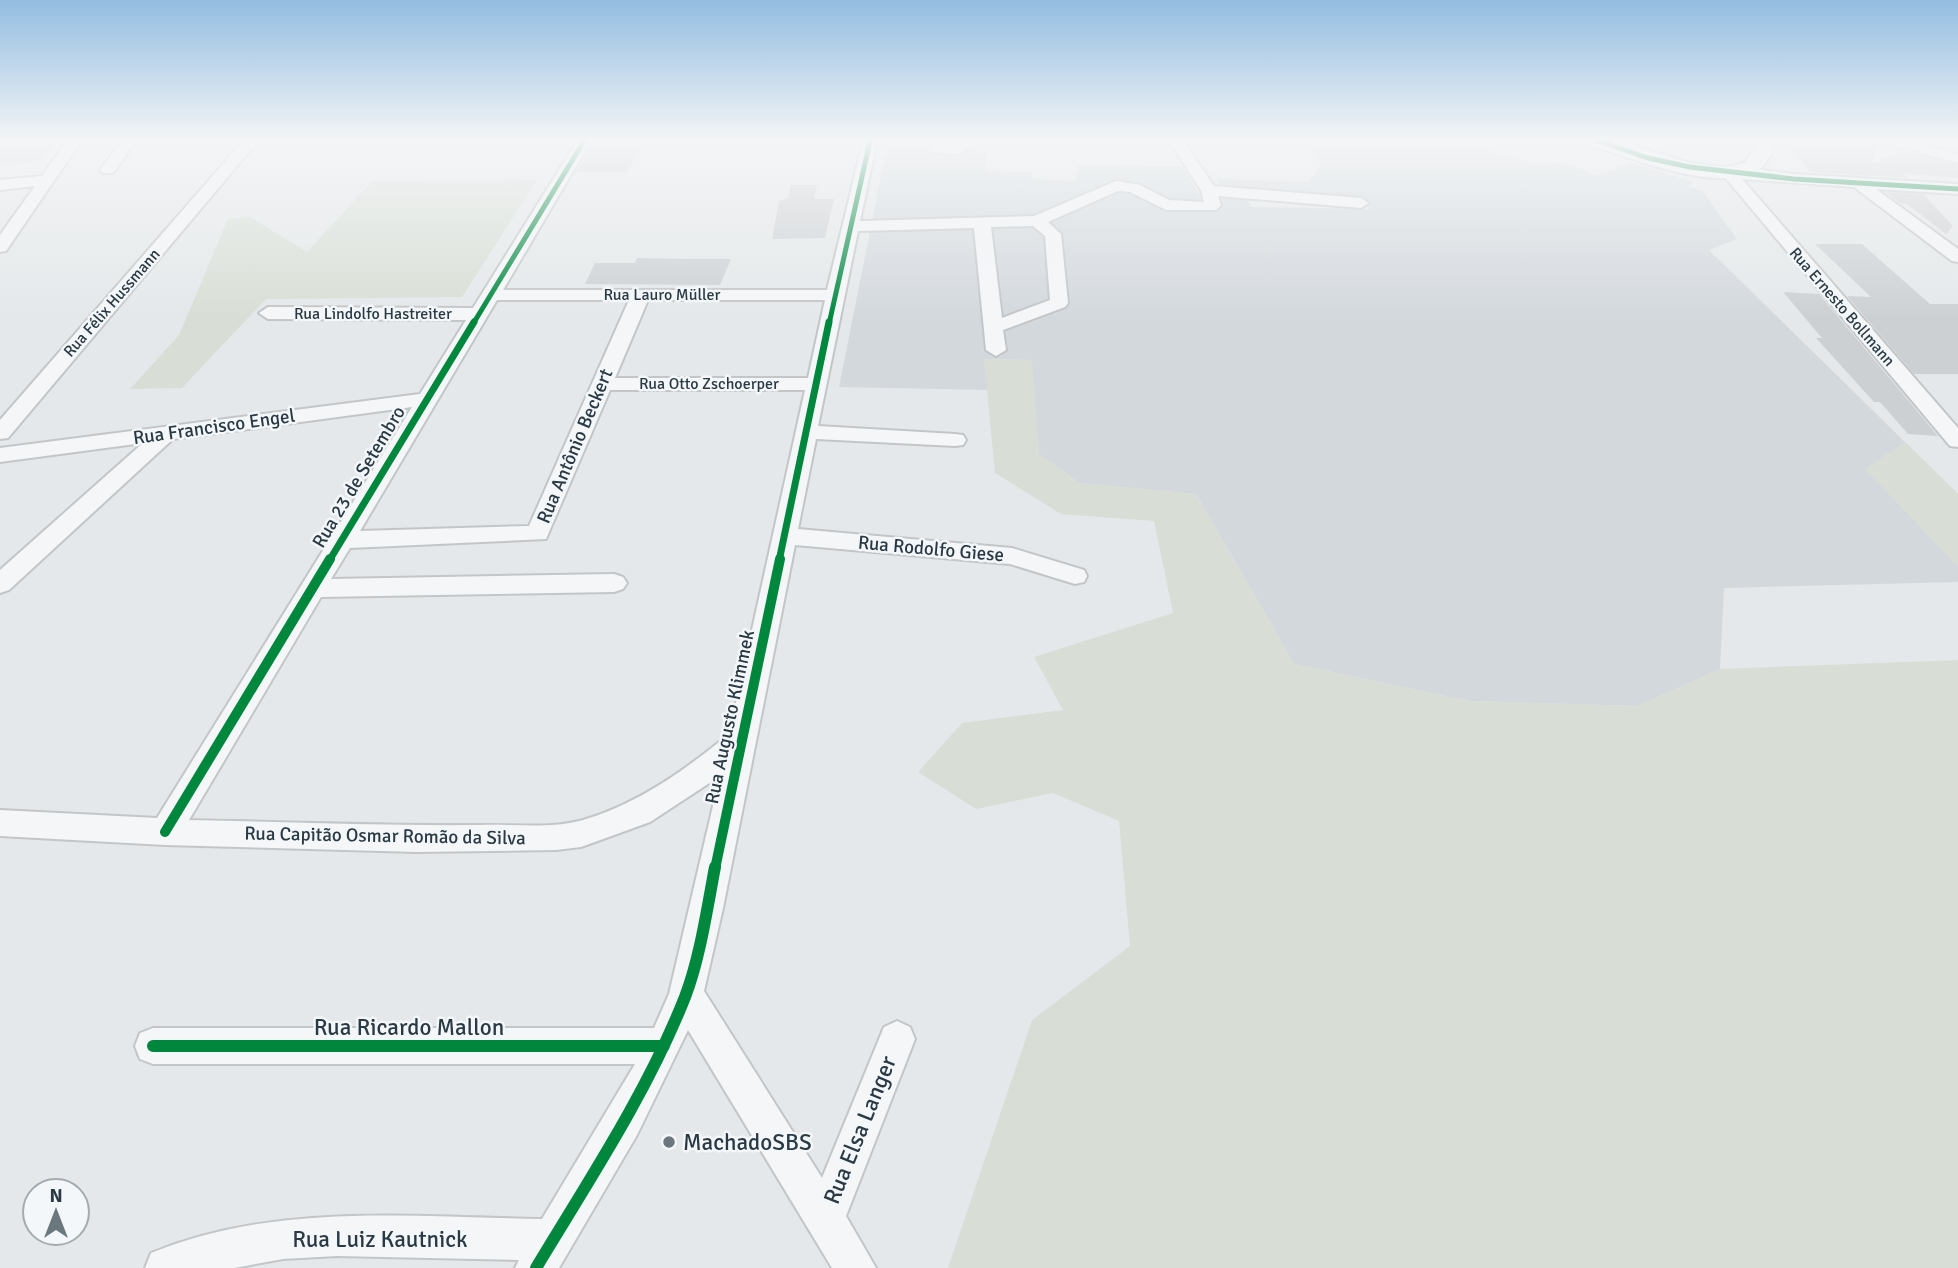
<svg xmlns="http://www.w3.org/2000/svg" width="1958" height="1268" font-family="Signika,sans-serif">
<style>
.built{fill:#d3d8dd}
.green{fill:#d8ded5}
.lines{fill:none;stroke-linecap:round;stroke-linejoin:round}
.stream{stroke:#b3cbd6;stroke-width:4.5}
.building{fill:#cdd0d3}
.minor-casing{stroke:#c3c6c8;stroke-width:4}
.major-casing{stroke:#c1c5c8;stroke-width:4}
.minor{fill:#f5f6f7;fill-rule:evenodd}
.major{fill:#f8f8f8;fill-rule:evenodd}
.cycleway-far3-casing{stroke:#f4f7f9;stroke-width:8}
.cycleway-far2-casing{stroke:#f4f7f9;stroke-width:10}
.cycleway-far1-casing{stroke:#f4f7f9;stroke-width:14}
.cycleway-casing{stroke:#f4f7f9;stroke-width:17}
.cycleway-far3{stroke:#00873e;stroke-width:5}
.cycleway-far2{stroke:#00873e;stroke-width:7}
.cycleway-far1{stroke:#00873e;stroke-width:10}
.cycleway{stroke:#00873e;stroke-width:12}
.poi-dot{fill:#6b777f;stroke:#f4f7f9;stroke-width:2.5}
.labels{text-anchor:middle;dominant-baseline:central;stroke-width:5;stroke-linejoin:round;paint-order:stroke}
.far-street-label{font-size:16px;fill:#2a3a45;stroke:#f4f7f9}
.street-label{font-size:19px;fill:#2a3a45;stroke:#f4f7f9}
.near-street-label{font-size:23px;fill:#2a3a45;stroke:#f4f7f9}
.near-poi-label{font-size:23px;fill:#2a3a45;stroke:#f4f7f9;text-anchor:start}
</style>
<rect width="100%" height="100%" fill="#e5e8ea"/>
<path class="built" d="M0 141H58L44 160 0 165Z
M888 141H977L976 151 986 152V171L1031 172 1033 179 1075 181 1078 165 1183 167 1199 194 1245 193 1251 207 1369 209 1366 198 1222 187 1217 179 1308 182 1322 164 1297 141 1478 145 1536 165 1557 162 1597 175 1631 163 1694 182 1688 186 1703 192 1737 239 1709 250 1958 494V582L1724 588 1720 669 1638 706 1469 701 1294 664 1196 494 1079 483 1039 454 1031 360 984 359 988 390 839 387Z"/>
<path class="green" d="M537 180 462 297 266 299 182 388 130 389 179 335 228 219 250 217 307 252 372 181Z
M984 359 1032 360 1039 454 1079 483 1196 494 1294 664 1469 701 1637 706 1720 669 1958 660V1268H948L1032 1020 1130 946 1119 821 1053 793 976 809 918 772 962 723 1063 710 1034 657 1173 613 1154 521 1061 514 995 473Z
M1905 442 1958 494V567L1865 469Z"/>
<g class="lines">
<path class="stream" d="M1623 141H1626"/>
</g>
<path class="building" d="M595 141H645L627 172H576Z
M1784 141H1880L1871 164 1904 150 1958 165V178L1902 173 1907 178 1810 172Z
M791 185H817L814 199H834L825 238 772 239 779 201 788 198Z
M1885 192 1923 194 1953 226 1946 234 1907 204H1901Z
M1815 244H1862L1930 304H1958V374H1914L1847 296 1871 297Z
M637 258 691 259H731L720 285 585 284 595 263H635Z
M1783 292 1819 294 1938 436 1908 434 1880 402H1874L1816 338H1822Z"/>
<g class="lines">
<defs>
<path id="minor" d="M67 141H81L6 251 0 252V235L35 186 0 190V180L42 176Z
M122 141H136L113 173H103L100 170Z
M243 141H258L8 438 0 439V420Z
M577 141H591L503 290H827L863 141H877L860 221 1034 216 1116 181 1140 185 1169 200 1204 202 1201 190 1169 141H1183L1214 186 1361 198 1369 203 1361 208 1218 196 1221 205 1216 210H1166L1130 192 1118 191 1048 222 1061 234 1068 303 1065 307 1003 330 1006 350 996 356 986 350 974 228 858 231 818 426 955 434 963 435 966 440 963 445 955 446 816 439 798 529 1012 548 1084 570 1087 576 1084 582 1075 584 1010 564 795 545 723 908 704 991 822 1178 884 1027 897 1021 910 1027 915 1039 846 1216 876 1268H832L688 1030 637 1135 559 1268H515L519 1260 337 1256 283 1259 234 1268H145L151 1253C276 1202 411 1217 542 1219L635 1064H153L140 1059 135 1046 140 1033 153 1028H654L669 994 720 776 650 822 581 847 556 850 417 852 165 845 0 836V810L157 818 412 407 173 439 9 590 0 593V570L143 443 0 462V448L420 394 466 320 268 319 259 313 268 307 473 308ZM1033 226 1045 236 1050 300 1002 318 991 227ZM497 300H629L529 526 360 531ZM648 300H825L808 378H615ZM610 390H805L729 734C685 770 638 804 583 820 552 829 514 824 482 825 384 826 287 822 189 820L321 597 614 592 623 589 627 583 623 577 614 574 331 579 350 548 546 539Z
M929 141H943L944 145C957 146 967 140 980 141L958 154 933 152Z
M1889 141H1911L1958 154V163L1891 144Z
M1737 167 1794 174 1958 184V194L1876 189 1958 249V262L1952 261 1854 187 1742 179 1958 428V447L1950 446 1729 182 1726 179 1732 169Z"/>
<path id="major" d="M1589 141C1597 141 1608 139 1616 141 1657 148 1702 177 1744 163L1760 141H1778C1772 151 1767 166 1756 172 1715 192 1633 159 1591 145Z"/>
</defs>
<use href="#minor" class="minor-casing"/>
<use href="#major" class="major-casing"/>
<use href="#minor" class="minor"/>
<use href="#major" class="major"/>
<defs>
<path id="cycleway-far3" d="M1598 141 1648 158 1690 167 1794 179 1958 189
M473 324 584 141
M829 324 870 141"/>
<path id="cycleway-far2" d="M329 561 474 322
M779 561 829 322"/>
<path id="cycleway-far1" d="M165 832 330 559
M715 869 780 559"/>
<path id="cycleway" d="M153 1046H664
M536 1268C589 1180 647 1093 685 997 700 958 707 909 715 867"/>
</defs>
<use href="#cycleway-far3" class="cycleway-far3-casing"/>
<use href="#cycleway-far2" class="cycleway-far2-casing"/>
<use href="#cycleway-far1" class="cycleway-far1-casing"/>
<use href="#cycleway" class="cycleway-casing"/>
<use href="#cycleway-far3" class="cycleway-far3"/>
<use href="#cycleway-far2" class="cycleway-far2"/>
<use href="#cycleway-far1" class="cycleway-far1"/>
<use href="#cycleway" class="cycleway"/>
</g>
<linearGradient id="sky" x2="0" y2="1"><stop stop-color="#93bde1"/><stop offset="0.44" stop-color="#f3f5f6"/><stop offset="1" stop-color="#f3f5f6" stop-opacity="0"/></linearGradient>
<rect width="1958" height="318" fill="url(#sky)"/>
<circle class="poi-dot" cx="669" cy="1142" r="7"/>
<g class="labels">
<g class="far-street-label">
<text x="662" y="295">Rua Lauro Müller</text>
<text transform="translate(112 303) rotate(-49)">Rua Félix Hussmann</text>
<text transform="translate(1842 307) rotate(49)">Rua Ernesto Bollmann</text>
<text x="373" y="314">Rua Lindolfo Hastreiter</text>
<text x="709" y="384">Rua Otto Zschoerper</text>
</g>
<g class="street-label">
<text transform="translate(214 427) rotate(-8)">Rua Francisco Engel</text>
<text transform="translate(575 446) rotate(-67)">Rua Antônio Beckert</text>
<text transform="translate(359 477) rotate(-59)">Rua 23 de Setembro</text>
<text transform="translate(931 549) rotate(5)">Rua Rodolfo Giese</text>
<text transform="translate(730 717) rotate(-78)">Rua Augusto Klimmek</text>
<text transform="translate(385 836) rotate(1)">Rua Capitão Osmar Romão da Silva</text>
</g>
<g class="near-street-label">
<text x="409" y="1027">Rua Ricardo Mallon</text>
<text transform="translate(860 1130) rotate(-68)">Rua Elsa Langer</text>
<text x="380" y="1239">Rua Luiz Kautnick</text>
</g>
<g class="near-poi-label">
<text x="683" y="1142">MachadoSBS</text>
</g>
</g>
<g transform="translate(56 1212)"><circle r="33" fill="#f4f7f9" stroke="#a3abb1" stroke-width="2"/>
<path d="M0-5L12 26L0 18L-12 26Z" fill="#6b777f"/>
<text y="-10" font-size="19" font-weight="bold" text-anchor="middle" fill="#2a3a45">N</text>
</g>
</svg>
